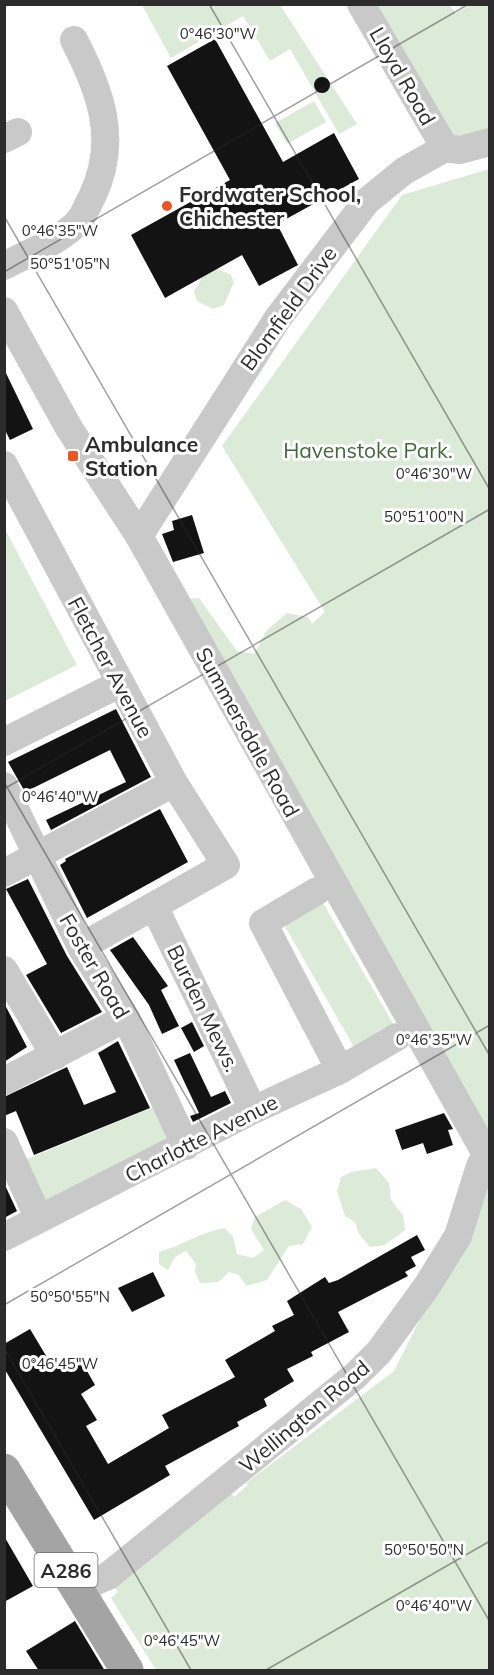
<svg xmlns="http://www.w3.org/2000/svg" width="494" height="1675" font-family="Mulish,sans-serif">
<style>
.green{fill:#dcebd8}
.building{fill:#131313}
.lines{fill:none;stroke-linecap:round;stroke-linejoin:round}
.minor{stroke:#c9c9c9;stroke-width:28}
.major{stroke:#a4a4a4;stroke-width:33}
.ticks{fill:none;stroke:#2c2c2c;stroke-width:1.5;stroke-opacity:0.45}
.poi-dot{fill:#ed5524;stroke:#fff;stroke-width:2}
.labels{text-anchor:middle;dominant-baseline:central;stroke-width:6;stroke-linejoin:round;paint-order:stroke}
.shield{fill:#fff;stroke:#6b6b6b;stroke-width:1.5}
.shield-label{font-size:20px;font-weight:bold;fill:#2c2c2c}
.street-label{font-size:21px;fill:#2c2c2c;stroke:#fff}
.poi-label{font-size:21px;font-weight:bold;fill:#2c2c2c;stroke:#fff;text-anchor:start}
.park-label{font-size:21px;fill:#3f6938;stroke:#fff}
.ticks-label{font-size:15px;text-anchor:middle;fill:#2c2c2c;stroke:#fff;stroke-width:6;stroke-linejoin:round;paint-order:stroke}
</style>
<rect width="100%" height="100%" fill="#fff"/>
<path class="green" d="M142 5H280L357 124 339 134 290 49 270 61 243 16 171 58Z
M373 5H449L456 13 471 5H489V137L455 145Z
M314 101 326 122 287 144 275 123Z
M489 169 490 1045 487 1046 490 1056 489 1138 183 599 199 598 237 651 254 654 267 630 287 613 308 617 312 624 325 612 222 446 402 195Z
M214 267 231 275 234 282 224 305 213 309 197 301 194 292 206 270Z
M5 529 77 665 5 701H4Z
M322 901 398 1032 358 1054 283 923Z
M161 1104 176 1143 40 1210 15 1164Z
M376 1168 389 1183 391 1200 403 1215 405 1230 385 1245 370 1247 359 1234 355 1222 345 1216 337 1191 341 1177 351 1172Z
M489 1182V1670H156L111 1598 118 1592 108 1579 224 1485 234 1497 248 1485 246 1483 394 1371Z
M285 1200 301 1209 312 1227 303 1244 289 1246 267 1280 246 1286 239 1275 229 1272 218 1282 200 1283 195 1272 196 1264 186 1251 175 1257 168 1270 159 1264V1252C182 1246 202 1231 225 1228L233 1237 237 1254 253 1258 264 1250 251 1229 255 1217Z"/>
<path class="building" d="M215 39 283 162 334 133 359 179 277 224 298 265 259 286 242 255 165 298 131 235 230 180 167 66Z
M314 85a8 8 0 1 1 16 0a8 8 0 1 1-16 0Z
M4 369 33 429 10 440 4 428Z
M192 515 204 553 173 562 162 534 174 530 172 521Z
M116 709 151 777 51 830 46 820 126 782 110 750 25 792 8 762Z
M160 809 188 862 87 918 60 865 66 861 65 859Z
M28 879 67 956 102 1012 61 1033 26 975 47 964 6 889Z
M133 937 168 986 161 990 179 1026 162 1034 149 1005 110 950Z
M4 1003 27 1047 4 1062Z
M192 1022 204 1046 194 1052 181 1028Z
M118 1041 150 1108 34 1155 16 1111 4 1116V1097L67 1067 84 1105 116 1092 98 1053Z
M190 1053 211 1097 225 1091 231 1103 193 1122 190 1116 199 1113 174 1060Z
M444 1113 453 1129 448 1130 453 1145 427 1154 423 1143 402 1150 395 1130Z
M4 1183 17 1211 4 1218Z
M417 1235 425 1250 411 1257 416 1266 405 1272 408 1276 338 1312 349 1332 311 1352 313 1356 287 1369 294 1381 264 1399 267 1406 237 1422 239 1426 165 1466 170 1475 94 1520 4 1368V1344L30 1329 54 1369 78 1355 95 1385 81 1394 97 1420 86 1426 108 1464 169 1428 162 1415 235 1377 225 1360 275 1331 272 1326 294 1315 287 1301 325 1277 329 1283 338 1280Z
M153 1272 165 1296 132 1312 118 1288Z
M4 1536 33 1586 4 1602Z
M75 1621 105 1671H39L26 1651Z"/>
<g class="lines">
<path class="minor" d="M361 4 445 148
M4 139 18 132
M4 266C28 253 61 241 79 221 84 215 88 204 92 197 119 141 101 92 74 40
M4 311 69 428 139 536 490 1161
M4 465 174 783 226 865 81 947
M139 536 278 318 366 202 404 171 445 148 460 150 490 142
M4 742 119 684
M4 786 81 947 126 1018 186 1146
M4 873 174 783
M317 891 263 923 340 1070
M154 906 253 1110
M4 970 55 1056
M4 1081 126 1018
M4 1142 39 1219
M4 1237 253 1110 340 1070 397 1037
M78 1593 92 1583 108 1576 355 1376 379 1352 427 1286 458 1236 480 1166 486 1156"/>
<path class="major" d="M4 1470 127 1670"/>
</g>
<path class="ticks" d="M209 4 490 490M4 216 490 1056M4 272 469 4M4 782 490 1622M4 789 490 509M4 1305 490 1025M4 1348 191 1670M266 1670 490 1541"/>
<g class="poi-dot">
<circle cx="167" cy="206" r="6"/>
<rect x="67" y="450" width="12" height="12" rx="3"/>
</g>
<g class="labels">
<rect class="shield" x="34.5" y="1553" width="63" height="34" rx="4.5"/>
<g class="shield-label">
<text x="66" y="1570">A286</text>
</g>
<g class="street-label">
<text transform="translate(403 76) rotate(60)">Lloyd Road</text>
<text transform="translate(288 308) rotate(-54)">Blomfield Drive</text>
<text transform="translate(111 667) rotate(62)">Fletcher Avenue</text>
<text transform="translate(248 732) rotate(61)">Summersdale Road</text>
<text transform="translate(95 966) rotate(60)">Foster Road</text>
<text transform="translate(204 1008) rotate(64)">Burden Mews.</text>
<text transform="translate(201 1138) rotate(-27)">Charlotte Avenue</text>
<text transform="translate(304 1416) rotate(-40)">Wellington Road</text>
</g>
<g class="poi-label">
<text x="179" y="194">Fordwater School,<tspan x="179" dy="24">Chichester</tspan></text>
<text x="85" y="444">Ambulance<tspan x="85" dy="24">Station</tspan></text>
</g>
<g class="park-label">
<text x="368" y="450">Havenstoke Park.</text>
</g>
</g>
<g class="ticks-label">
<text x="218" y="39">0°46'30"W</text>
<text x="60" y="236">0°46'35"W</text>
<text x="70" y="269">50°51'05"N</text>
<text x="434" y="479">0°46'30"W</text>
<text x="424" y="522">50°51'00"N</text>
<text x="60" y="802">0°46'40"W</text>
<text x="434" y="1045">0°46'35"W</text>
<text x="70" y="1302">50°50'55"N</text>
<text x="60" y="1369">0°46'45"W</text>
<text x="424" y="1555">50°50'50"N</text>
<text x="434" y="1611">0°46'40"W</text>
<text x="182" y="1646">0°46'45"W</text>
</g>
<rect width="494" height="1675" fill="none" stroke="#2c2c2c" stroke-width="12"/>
</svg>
